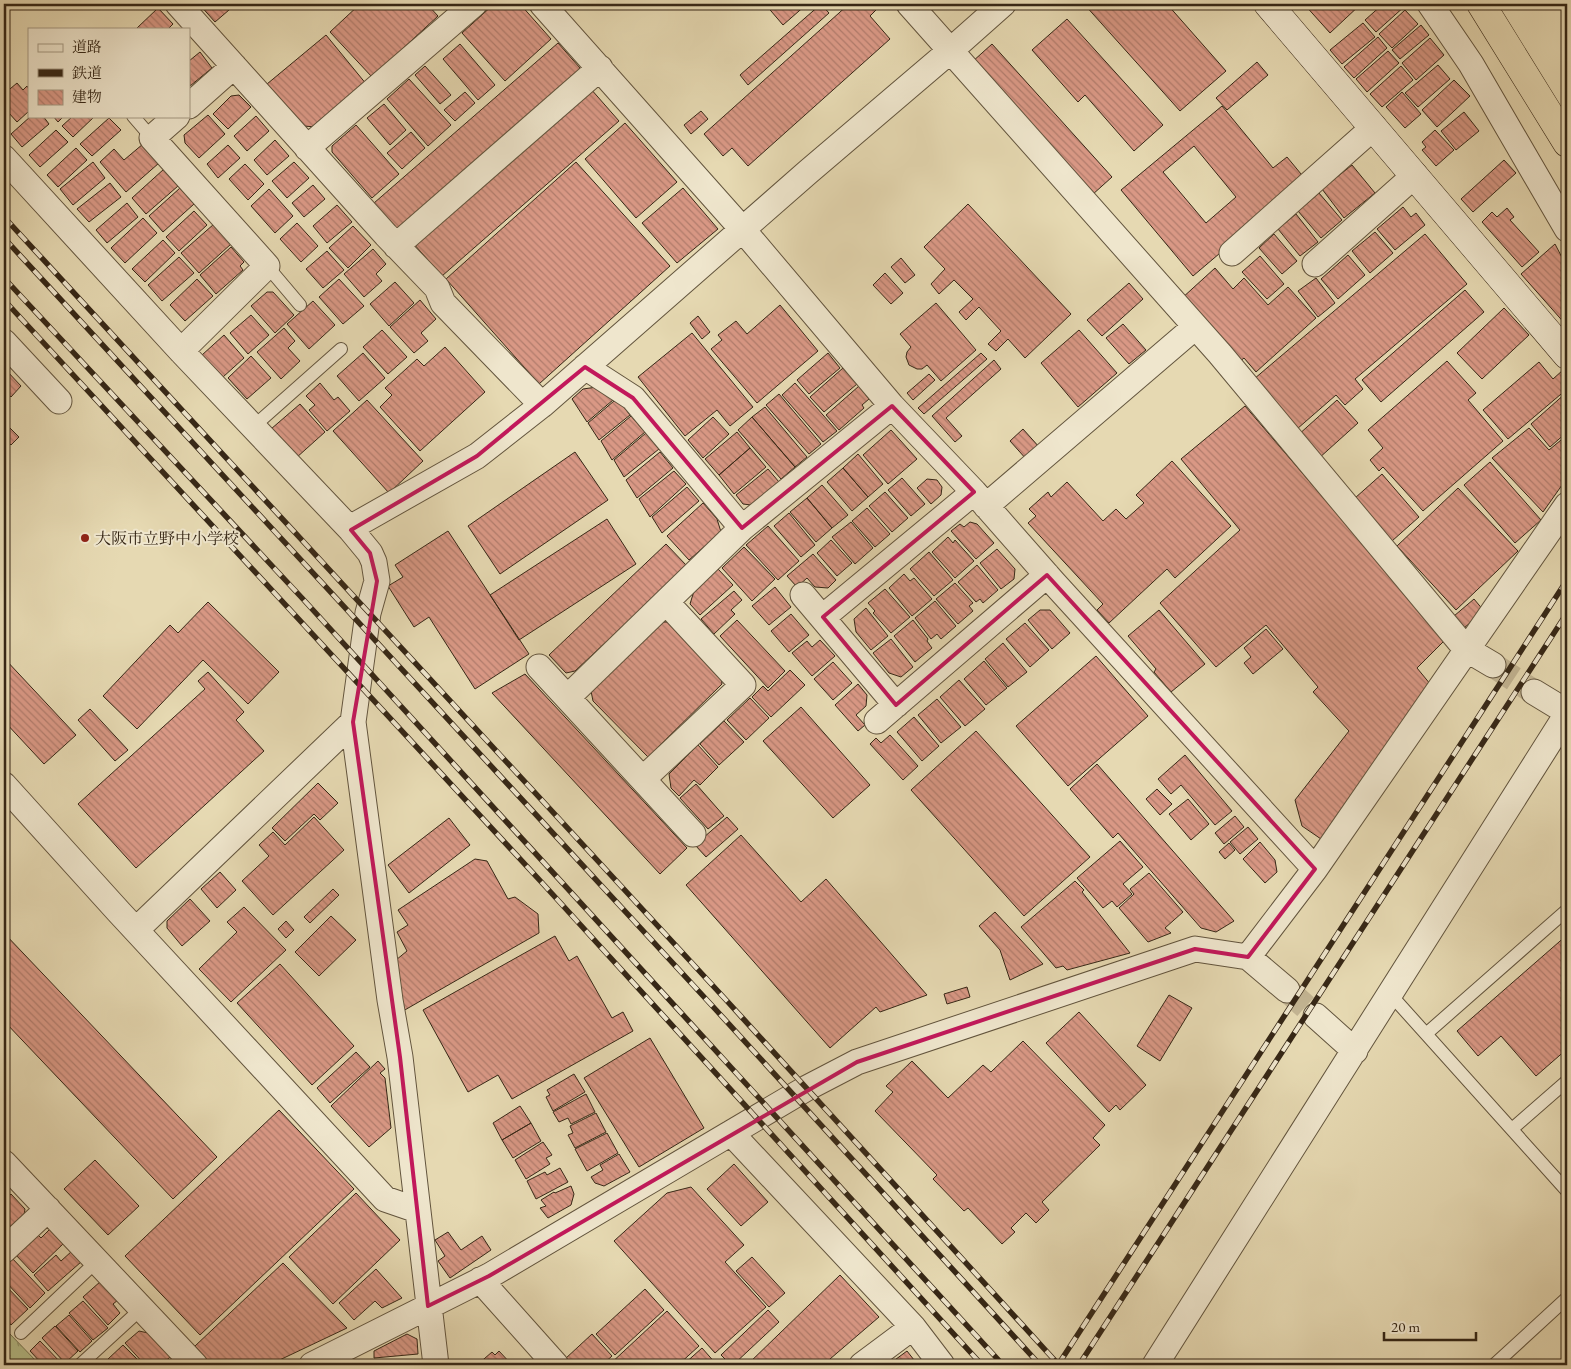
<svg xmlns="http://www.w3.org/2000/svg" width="1571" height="1369" font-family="'EB Garamond','Noto Serif JP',serif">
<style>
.park{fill:url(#park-tufts);stroke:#767350}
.building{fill:url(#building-back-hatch);stroke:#362716;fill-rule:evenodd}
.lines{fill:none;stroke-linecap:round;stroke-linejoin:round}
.street-tunnel{stroke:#c3b593;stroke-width:25;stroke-dasharray:25 12;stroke-linecap:butt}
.lane-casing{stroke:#62543d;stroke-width:14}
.street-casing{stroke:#62543d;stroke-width:27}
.secondary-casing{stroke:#362716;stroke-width:29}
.highway-casing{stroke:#362716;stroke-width:29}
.lane{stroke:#efe6cd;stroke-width:12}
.street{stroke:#efe6cd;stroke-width:25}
.secondary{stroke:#efe6cd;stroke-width:28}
.highway{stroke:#e6d9b2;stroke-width:28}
.rail-casing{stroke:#362716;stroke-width:5.5}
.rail{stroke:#efe6cd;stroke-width:4;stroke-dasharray:11;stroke-linecap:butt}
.marked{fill:none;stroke:#c2185b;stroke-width:4;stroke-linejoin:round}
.poi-dot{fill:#8f2418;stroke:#efe6cd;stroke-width:2}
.labels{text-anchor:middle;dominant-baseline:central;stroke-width:4;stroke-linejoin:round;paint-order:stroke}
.poi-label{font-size:16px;fill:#362716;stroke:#efe6cd;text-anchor:start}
</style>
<defs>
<pattern id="park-tufts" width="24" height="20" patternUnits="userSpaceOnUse" patternTransform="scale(1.25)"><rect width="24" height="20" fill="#b7bf8a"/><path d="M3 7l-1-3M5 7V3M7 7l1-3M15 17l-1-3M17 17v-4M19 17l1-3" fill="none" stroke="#969b70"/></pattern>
<pattern id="building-back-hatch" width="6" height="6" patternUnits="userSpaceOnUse" patternTransform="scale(1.25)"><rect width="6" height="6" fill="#d99885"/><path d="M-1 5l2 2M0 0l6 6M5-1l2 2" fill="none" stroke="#b17c6c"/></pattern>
</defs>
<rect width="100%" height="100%" fill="#e6d9b2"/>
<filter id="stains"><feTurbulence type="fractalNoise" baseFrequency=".004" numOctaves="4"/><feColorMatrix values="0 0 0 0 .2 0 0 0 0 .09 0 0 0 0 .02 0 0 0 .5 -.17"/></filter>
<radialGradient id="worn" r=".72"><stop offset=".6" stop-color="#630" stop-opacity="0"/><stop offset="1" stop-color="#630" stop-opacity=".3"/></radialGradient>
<path class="park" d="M8 1332 40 1365H4V1336Z"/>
<path class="building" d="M199 4H236L215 22Z
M360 4H427L438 16 372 77 330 32Z
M440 4H459L449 13Z
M494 4H520L551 39 505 81 462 33Z
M765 4H807L783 25Z
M821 4 829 13 748 85 740 75Z
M849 4H874L878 8 870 16 890 39 748 166 732 148 723 156 704 134Z
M1084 4H1167L1226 71 1180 111Z
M1304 4H1361L1330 33Z
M1383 4H1403L1405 6 1376 32 1365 20Z
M158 8 173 24 168 29H138L137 28Z
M1405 10 1418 24 1392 48 1379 34Z
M1067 19 1163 125 1134 151 1085 95 1078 102 1032 50Z
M1363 23 1375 37 1342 64 1330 50Z
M1421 25 1429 35 1400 59 1392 50Z
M326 35 367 85 317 127 303 126 267 84Z
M1378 37 1387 48 1354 78 1344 67Z
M1430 38 1444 55 1416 80 1402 63Z
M558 43 580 68 579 78 404 230 396 229 374 203Z
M460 44 495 85 478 100 443 59Z
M992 44 1112 177 1092 195 972 62Z
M1388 51 1399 63 1367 92 1356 79Z
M200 52 212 68 190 86 189 61Z
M1257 62 1268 75 1227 110 1216 98Z
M1438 65 1450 79 1418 107 1405 93Z
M425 66 451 95 440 104 415 75Z
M1401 66 1413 80 1382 107 1370 94Z
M409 79 451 125 428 146 387 99Z
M1454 80 1470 96 1437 127 1422 110Z
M17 83 23 90 27 86 29 89V111L17 122 8 112 4 116V94Z
M590 88 619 121 442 276 413 243Z
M465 92 475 103 455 121 444 110Z
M1402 92 1421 114 1405 128 1386 107Z
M239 95 251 107 228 129 213 114 231 96Z
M384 104 406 130 390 145 367 118Z
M1222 106 1273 168 1287 157 1306 180 1193 276 1121 190ZM1194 146 1236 197 1206 223 1163 172Z
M701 111 708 119 691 134 684 125Z
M1464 112 1479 131 1456 150 1441 131Z
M208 115 225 134 199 158 185 143 184 135Z
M31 116H43L49 124 22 147 11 134Z
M53 116H64L58 122Z
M73 116H95L73 137 62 126Z
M256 116 269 131 247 151 234 136Z
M109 118 121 130 92 156 80 144Z
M625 123 677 182 636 218 585 159Z
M356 125 399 174 372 198 332 152V146Z
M56 130 68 142 40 167 29 155Z
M1435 130 1454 150 1436 166 1422 150 1426 147 1422 142Z
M411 132 425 148 402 169 387 153Z
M275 140 289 156 267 175 254 160Z
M143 144 159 163 126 192 100 162 114 149 124 160Z
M228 145 240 158 218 178 207 164Z
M76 148 87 160 58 187 47 175Z
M1504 160 1516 173 1473 212 1461 199Z
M93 162 105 178 73 205 60 189Z
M294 162 309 178 287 198 272 181Z
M576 162 670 266 539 384 446 279Z
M245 164 264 184 248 200 229 179Z
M1352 165 1375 193 1344 218 1322 189Z
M164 169 178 186 146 214 132 198Z
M110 183 121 197 89 222 77 209Z
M313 185 325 199 304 217 292 203Z
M180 188 194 204 163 232 149 216Z
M683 188 718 229 677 263 642 223Z
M269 189 293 216 275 233 251 206Z
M1319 193 1342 220 1321 238 1298 211Z
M127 203 138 217 107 243 96 230Z
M968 204 1071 314 1025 358 1008 339 996 351 988 344 1001 331 979 307 966 320 959 312 973 299 954 280 939 294 931 284 945 269 924 247Z
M337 205 352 222 327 243 313 226Z
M1403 207 1411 217 1416 213 1425 225 1395 250 1377 229Z
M1507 208 1514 217 1510 220 1539 252 1522 267 1482 222 1492 212 1497 217Z
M194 211 207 225 179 251 166 237Z
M1296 214 1318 242 1300 256 1278 229Z
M143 218 157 233 125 263 111 248Z
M297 223 318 246 301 262 280 239Z
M214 224 231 244 199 273 181 253Z
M353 226 371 245 348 268 329 248Z
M1375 232 1393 253 1370 273 1352 251Z
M1274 234 1297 261 1282 274 1259 248Z
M1425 234 1467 284 1355 379 1363 389 1345 405 1336 395 1297 429 1254 379Z
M163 240 175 253 145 282 132 269Z
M1555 244 1567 267V326L1521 274Z
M231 247 244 262 240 266 243 270 216 294 200 275Z
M373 249 386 264 376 274 382 281 364 297 344 274Z
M327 251 344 270 323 288 306 269Z
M1348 255 1365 275 1338 299 1321 279Z
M1260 256 1284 284 1267 299 1242 272Z
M179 257 194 273 162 301 148 285Z
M901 258 915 275 905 283 891 267Z
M1215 268 1233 289 1244 278 1268 305 1288 287 1316 318 1256 372 1244 358 1238 363 1181 299Z
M885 273 903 293 891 304 873 285Z
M1316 278 1335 303 1318 317 1298 291Z
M197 279 213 296 185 321 170 305Z
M339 279 364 306 343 324 319 297Z
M395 282 414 303 389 326 370 304Z
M1129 283 1143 299 1102 336 1087 320Z
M1465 290 1484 312 1381 402 1362 380Z
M267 292H273L294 315 275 333 251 306Z
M420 300 436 319 421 333 428 341 414 353 390 327Z
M313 301 335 325 309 349 287 324Z
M936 303 976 350 941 381 927 365 922 369H917L909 365 906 357 907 352 911 347 900 334Z
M780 305 818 351 757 403 711 349 722 340 718 335 736 321 747 334Z
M1504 308 1529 335 1482 379 1457 353Z
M251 315 269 335 248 354 230 333Z
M698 316 710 332 702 339 690 323Z
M1123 324 1146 350 1129 364 1106 338Z
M284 328 295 341 288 348 300 361 281 379 257 352Z
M382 330 407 357 388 374 363 347Z
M1079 330 1117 373 1078 407 1041 363Z
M692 333 753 407 730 426 717 410 685 436 638 377Z
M224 335 244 358 223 377 202 355Z
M445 347 485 392 420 451 380 407 392 395 385 388 417 359 424 366Z
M363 353 385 378 359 401 337 376Z
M828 353 840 368 809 394 797 380Z
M981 353 987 359 924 414 918 408Z
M251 356 271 378 247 399 228 378Z
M994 360 1001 369 946 418 962 436 955 442 932 416Z
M1447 361 1476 393 1468 400 1503 441 1423 511 1383 467 1379 471 1370 460 1383 448 1368 430Z
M1539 362 1553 379 1563 370 1567 376V389L1508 439 1483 410Z
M843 368 857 384 824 412 810 397Z
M6 370 21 386 11 397 4 389V372Z
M929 374 935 380 913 400 907 393Z
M320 383 334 400 338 397 350 411 327 431 309 410 315 405 306 396Z
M795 383 837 431 823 442 782 395Z
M859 386 869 399 862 405 864 408 839 430 826 415Z
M597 387 613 400 587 422 572 399 583 389Z
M1567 392V432L1550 447 1531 424Z
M779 394 821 444 809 454 766 405Z
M367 400 423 461 389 493 333 431Z
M1337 400 1358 423 1318 459 1297 436Z
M614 401 621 403 630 415 599 440 588 423Z
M300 404 325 432 296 458 271 429Z
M1245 406 1445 640 1417 668 1431 685 1321 839 1302 826 1295 800 1349 731 1313 692 1318 687 1266 625 1216 667 1160 603 1240 530 1181 459Z
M765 407 807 457 795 467 752 417Z
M631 416 645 432 612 460 601 441Z
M713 417 729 434 703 458 688 440Z
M752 417 795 467 781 479 738 430Z
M4 422 19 437 11 445 4 438Z
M1529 428 1549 450 1567 435V478L1543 512 1492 458Z
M1023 429 1040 448 1027 460 1010 441Z
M891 430 917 459 888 484 863 455Z
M737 432 750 448 719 475 705 459Z
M646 433 659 449 624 477 614 460Z
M750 448 766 467 734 494 719 475Z
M575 452 608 500 500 574 468 526Z
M660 452 673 468 637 498 626 480Z
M858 454 883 484 868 497 843 468Z
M1172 461 1231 526 1175 578 1167 569 1109 623 1097 610 1103 604 1028 523 1036 516 1029 509 1048 492 1051 497 1067 482 1103 521 1116 509 1126 519 1144 503 1136 495Z
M1490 462 1541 520 1515 543 1464 485Z
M843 468 868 497 852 511 827 482Z
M768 469 779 482 751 505 743 504 736 495Z
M674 471 686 484 650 517 639 499Z
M1382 474 1419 517 1392 541 1355 498Z
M902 478 925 504 911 516 888 490Z
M927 479 937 480 942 487 941 495 931 504 917 488Z
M822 485 848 515 832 528 807 498Z
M687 487 699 501 662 533 652 517Z
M1458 488 1518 551 1456 610 1397 546Z
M885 492 908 518 892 532 869 506Z
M807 498 832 528 816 542 790 512Z
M703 503 717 519 721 532 689 560 667 536Z
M867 508 890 534 875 547 852 521Z
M789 513 815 545 801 557 774 526Z
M607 519 636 564 519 640 490 595Z
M851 522 873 548 855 564 832 537Z
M970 522 977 524 994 543 976 559 951 531 960 524 964 527Z
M768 526 799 561 778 580 746 545Z
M448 531 529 654 475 689 429 617 414 627 388 586 403 577 395 565Z
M948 537 953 543 955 540 974 561 955 578 932 552Z
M831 540 852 563 837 576 817 553Z
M666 544 687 566 575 671 566 673 549 655Z
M744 547 775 579 752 601 722 568Z
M997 549 1015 569 1014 579 1001 589 980 563Z
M929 552 953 580 934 596 910 569Z
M813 554 836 580 828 588 815 587 807 578 797 587 787 576Z
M977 565 998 590 983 603 980 599 976 602 958 582Z
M718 569 733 585 700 615 690 604 694 591Z
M904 574 910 581 914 578 932 599 912 616 889 588Z
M955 583 973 603 969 606 973 611 958 624 936 599Z
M775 587 791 607 769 625 752 606Z
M885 589 910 617 891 633 873 613 875 611 868 603Z
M734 591 742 600 731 610 735 614 714 634 701 619Z
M1474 599 1484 611 1464 628 1454 616Z
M935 601 956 626 941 639 937 634 931 639 915 618Z
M208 602 279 672 248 704 203 660 137 729 103 696 170 625 178 633Z
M866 608 888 636 871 650 856 632 854 619Z
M1040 610H1050L1070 633 1052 649 1028 620Z
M1159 610 1205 664 1171 692 1154 672 1156 669 1128 636Z
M791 614 809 635 789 652 771 631Z
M737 620 785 671 768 688 720 636Z
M913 620 928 639 927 641 932 648 915 662 894 636Z
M663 622H673L720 671 722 684 648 757 593 701 591 691Z
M1025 623 1049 650 1030 667 1006 639Z
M1266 629 1283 649 1253 674 1244 663 1251 657 1244 648Z
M891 639 913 667 901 677 889 673 873 653Z
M820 640 835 656 812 676 792 653 807 641 812 647Z
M1003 643 1027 672 1008 687 985 659Z
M1096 656 1148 716 1068 786 1016 726Z
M4 658 76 735 44 764 4 721Z
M984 661 1007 688 986 705 964 679Z
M833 662 852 683 833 700 814 679Z
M790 670 805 685 771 717 752 697 763 686 768 691Z
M208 672 244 712 236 720 264 751 136 868 78 804 205 689 198 681Z
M525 674 687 848 660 874 492 693Z
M959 680 985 709 965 726 940 697Z
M858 684 867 695 866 706 856 715 865 725 858 731 835 705Z
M750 698 769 718 746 740 727 720Z
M937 699 961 727 941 743 918 715Z
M801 707 870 785 833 818 763 741Z
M90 709 128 750 115 761 78 720Z
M914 717 939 746 922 761 897 732Z
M724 721 744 742 719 765 700 744Z
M976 731 1090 857 1024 916 911 790Z
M890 735 918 766 903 780 870 744 876 738 881 743Z
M698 745 718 767 700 785 694 780 679 796 671 788 669 774Z
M1185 755 1232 811 1215 825 1181 785 1171 794 1158 779Z
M1097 764 1234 921 1216 932 1201 928 1118 833 1113 838 1070 789Z
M318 783 338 803 320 820 314 814 285 841 272 828Z
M696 784 724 816 708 829 680 798Z
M1157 789 1172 804 1160 815 1146 799Z
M1188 799 1209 824 1191 840 1169 814Z
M1235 816 1244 827 1224 844 1215 833Z
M314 817 344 850 273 915 242 881 269 856 259 845 273 832 285 845Z
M727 817 738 829 706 857 695 845Z
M449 818 470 845 409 893 388 865Z
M1248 827 1258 839 1240 854 1230 842Z
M741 835 801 902 826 879 927 995 880 1012 876 1007 830 1048 686 885Z
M1120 841 1143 867 1123 884 1132 894 1117 907 1112 901 1103 908 1077 878Z
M1260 842 1275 860 1277 872 1265 883 1243 859Z
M1229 843 1235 850 1225 859 1219 852Z
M475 859 487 861 508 899 515 897 538 914 539 933 403 1011 396 960 407 951 397 932 408 925 398 910Z
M220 872 236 890 217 908 201 889Z
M1149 873 1183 912 1165 928 1171 933 1148 942 1119 908 1134 894 1130 889Z
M1075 881 1084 890 1082 892 1130 953 1067 970 1063 966 1056 968 1021 927Z
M333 889 339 895 310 923 304 917Z
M190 899 210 921 182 946 167 928V921Z
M244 907 286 950 231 1002 199 969 237 932 227 922Z
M995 912 1043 964 1010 980 1000 950 979 926Z
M331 916 356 940 319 976 295 952Z
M286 921 294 930 286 938 278 929Z
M4 933 217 1157 173 1199 4 1021Z
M1567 935V1049L1536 1076 1501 1036 1478 1056 1457 1031Z
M555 936 569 961 577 956 612 1018 623 1012 633 1031 512 1099 498 1075 468 1092 423 1010Z
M280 964 354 1046 312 1085 237 1003Z
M967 987 970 997 947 1004 944 994Z
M1169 995 1192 1008 1160 1061 1137 1046Z
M1079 1012 1146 1085 1120 1110 1116 1105 1109 1112 1046 1043Z
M650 1038 704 1128 639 1167 584 1078Z
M1023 1041 1105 1125 1093 1138 1100 1145 1042 1202 1049 1210 1036 1223 1026 1213 1011 1228 1015 1232 1002 1244 968 1208 964 1211 933 1179 937 1175 875 1111 893 1092 886 1086 912 1061 948 1098 983 1065 991 1072Z
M356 1052 370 1067 330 1103 317 1088Z
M378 1061 385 1069 380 1073 385 1078 391 1128 369 1147 331 1106Z
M574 1074 585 1092 553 1111 546 1097 550 1095 547 1090Z
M586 1094 595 1112 571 1124 568 1118 559 1122 553 1112Z
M520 1106 531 1123 502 1140 493 1123Z
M279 1110 354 1189 200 1335 125 1256Z
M596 1113 606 1132 575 1148 568 1135 573 1133 570 1126Z
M531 1123 541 1141 513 1158 502 1140Z
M607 1133 618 1153 587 1171 575 1149Z
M543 1142 552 1155 546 1158 550 1164 526 1179 515 1160Z
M619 1154 630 1172 604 1186 595 1183 591 1177 603 1170 600 1165Z
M95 1160 139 1206 108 1235 64 1189Z
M734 1164 768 1202 741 1226 707 1189Z
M560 1168 568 1182 536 1199 527 1181 545 1172 547 1175Z
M571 1186 574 1194 571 1205 548 1218 540 1208 546 1206 541 1200 554 1192 555 1193Z
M691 1187 744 1245 725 1262 766 1307 715 1353 614 1241 667 1193Z
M356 1193 400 1240 333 1304 289 1257Z
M11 1194 25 1209 24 1215 4 1234V1201Z
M51 1228 65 1242 33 1273 14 1253 35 1232 41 1238Z
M448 1232 461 1250 482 1236 491 1250 450 1278 438 1261 445 1256 435 1240Z
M72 1251 81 1262 48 1291 34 1275 56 1255 61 1261Z
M11 1257 45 1293 30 1308 4 1280V1264Z
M752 1257 785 1293 769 1307 736 1271Z
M283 1263 347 1328 269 1365H211L195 1346Z
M376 1269 402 1298 382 1308 375 1301 354 1320 339 1303Z
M840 1275 879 1317 823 1365H747Z
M101 1281 118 1300 113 1304 120 1313 108 1325 83 1297Z
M4 1284 28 1309 11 1325 4 1317Z
M645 1289 664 1310 615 1355 596 1334Z
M83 1301 108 1328 93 1340 69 1313Z
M768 1310 779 1322 733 1365H731L721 1355Z
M667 1311 699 1346 678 1365H609Z
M69 1315 92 1341 80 1352 56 1326Z
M4 1321 9 1327 4 1333Z
M55 1326 78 1351 65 1363 42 1338Z
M139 1331 148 1333 170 1357 161 1365H145L125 1343Z
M407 1334 417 1339 418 1354 374 1358V1351Z
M592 1334 612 1356 602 1365H571L565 1359Z
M40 1341 63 1365H43L30 1351Z
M123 1345 143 1365H114L108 1359Z
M702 1348 717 1365H683Z
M499 1351 512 1365H477L492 1352 495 1355Z
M907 1351 918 1365H888Z
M366 1360 367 1365H354Z"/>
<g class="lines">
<path class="street-tunnel" d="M1493 665 1534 692
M1287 990 1316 1016"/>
<defs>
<path id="lane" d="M133 116 152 138
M267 266 300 305
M253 427 341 349
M1391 995 1567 1191
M1426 1034 1567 910
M1512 1129 1567 1081
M21 1333 97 1261
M80 1365 141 1309
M1494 1365 1567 1298"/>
<path id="street" d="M178 4 386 235 437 288 443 303 542 405
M542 4 743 230 892 406 974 492 1053 582 1315 869
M909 4 1220 354 1466 649 1493 665
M1430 4 1471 64 1567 229
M189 106 234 66
M177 116 152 138 267 266 181 351
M307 148 474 4
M4 158 181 351 351 530 370 553 374 562 377 581 368 613 353 722 390 1000 400 1057 436 1365
M396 246 600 68
M1232 253 1374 127
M1315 264 1415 175
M4 342 59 401
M585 367 633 398 742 528
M986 506 1195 327
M351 530 357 524 477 456 542 405 808 172 950 51 1003 4
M803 595 896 705
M823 617 974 492
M539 667 693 834
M1534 692 1567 712
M568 697 742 528 892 406
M877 721 1047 575
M643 779 743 685 666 602
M4 785 118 911 385 1199 417 1210
M136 930 353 722
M1248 957 1315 869 1567 505
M1316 1016 1355 1051
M731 1133 913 1327 942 1365
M4 1163 195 1365
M4 1250 48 1209
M480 1280 556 1365
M312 1365 489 1276 807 1088 857 1062 1195 949 1248 957 1287 990
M862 1365 913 1327
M1155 1365 1567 714"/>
<path id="secondary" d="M1268 4 1567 355"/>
<path id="highway" d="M1481 4 1567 143"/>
</defs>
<use href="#lane" class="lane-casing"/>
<use href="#street" class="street-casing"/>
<use href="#secondary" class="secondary-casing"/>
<use href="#highway" class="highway-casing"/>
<use href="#lane" class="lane"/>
<use href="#street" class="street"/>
<use href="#secondary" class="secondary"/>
<use href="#highway" class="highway"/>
<defs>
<path id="rail" d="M4 217 727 1001 1059 1365
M4 238 717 1011 1040 1365
M4 278 302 598 1003 1365
M4 300 545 886 982 1365
M1058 1365 1567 580
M1079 1365 1567 613"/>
</defs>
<use href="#rail" class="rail-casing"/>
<use href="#rail" class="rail"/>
</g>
<path class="marked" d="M585 367 633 398 742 528 892 406 974 492 823 617 896 705 1047 575 1315 869 1248 957 1195 949 857 1062 489 1276 428 1306 400 1057 353 722 377 581 370 553 351 530 477 456Z"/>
<circle class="poi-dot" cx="85" cy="538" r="5"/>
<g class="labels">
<g class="poi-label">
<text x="95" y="538">大阪市立野中小学校</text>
</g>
</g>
<rect width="1571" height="1369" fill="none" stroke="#e6d9b2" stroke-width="20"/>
<rect x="5" y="5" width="1561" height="1359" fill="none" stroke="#362716" stroke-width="2.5"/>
<rect x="10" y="10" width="1551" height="1349" fill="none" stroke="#362716"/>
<rect x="28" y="28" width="162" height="90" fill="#efe6cd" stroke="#a59a84"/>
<rect x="38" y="44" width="25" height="8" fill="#efe6cd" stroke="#a59a84"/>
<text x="72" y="52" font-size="15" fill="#362716">道路</text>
<rect x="38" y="69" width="25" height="8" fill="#362716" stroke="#a59a84"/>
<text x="72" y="78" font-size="15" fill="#362716">鉄道</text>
<rect x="38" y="90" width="25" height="15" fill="url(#building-back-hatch)" stroke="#a59a84"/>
<text x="72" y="102" font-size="15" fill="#362716">建物</text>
<path d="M1384 1332v8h92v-8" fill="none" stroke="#362716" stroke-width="2.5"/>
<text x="1391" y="1332" font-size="15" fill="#362716" stroke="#efe6cd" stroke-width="4" paint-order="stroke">20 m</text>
<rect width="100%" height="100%" filter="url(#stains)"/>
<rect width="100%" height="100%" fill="url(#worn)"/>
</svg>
